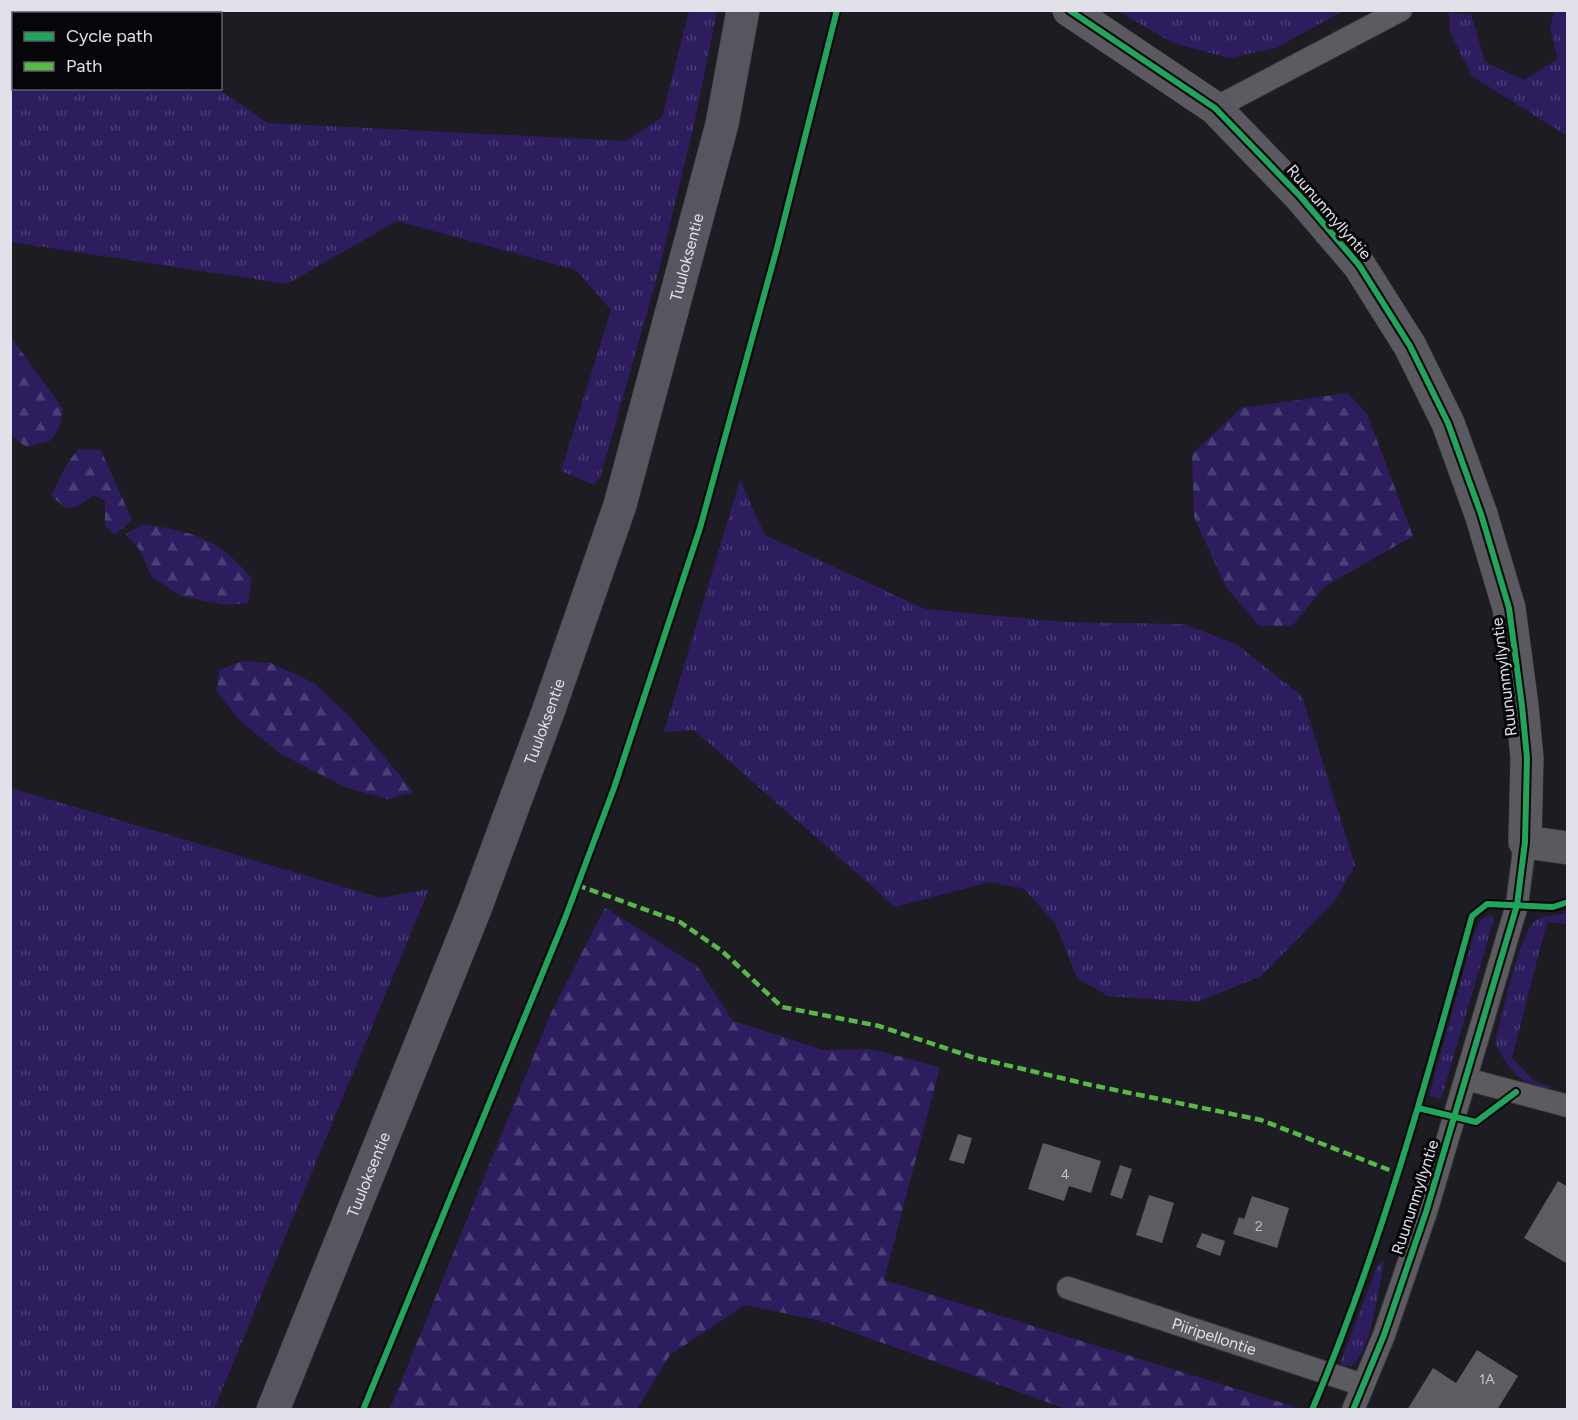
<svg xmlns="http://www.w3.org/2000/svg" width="1578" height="1420" font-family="Figtree,sans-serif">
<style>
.grass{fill:url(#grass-tufts)}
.forest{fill:url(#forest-firs)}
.building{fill:#5d5c62}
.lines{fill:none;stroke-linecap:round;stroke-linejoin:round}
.street-casing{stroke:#37363b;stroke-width:24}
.secondary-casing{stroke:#37363b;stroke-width:34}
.highway-casing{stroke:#37363b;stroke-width:34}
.street{stroke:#5b5b60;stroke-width:22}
.secondary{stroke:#5a5960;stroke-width:33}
.highway{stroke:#57565e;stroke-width:33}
.quiet{stroke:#58b947;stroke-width:4.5;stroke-dasharray:9 4.5;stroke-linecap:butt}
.cycleway-casing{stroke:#06050a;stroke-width:10}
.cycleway{stroke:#20a55d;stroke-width:6}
.labels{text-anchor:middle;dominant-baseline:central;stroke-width:6;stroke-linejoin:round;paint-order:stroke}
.number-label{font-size:14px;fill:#c1c0c8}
.street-label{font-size:16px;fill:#e2e1ea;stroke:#06050a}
</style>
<defs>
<pattern id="grass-tufts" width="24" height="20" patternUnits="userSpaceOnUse" patternTransform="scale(1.5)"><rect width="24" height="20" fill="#2d1d5f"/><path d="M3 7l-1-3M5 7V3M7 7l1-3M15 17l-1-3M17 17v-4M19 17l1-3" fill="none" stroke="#4b3e76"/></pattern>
<pattern id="forest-firs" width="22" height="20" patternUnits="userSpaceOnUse" patternTransform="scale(1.5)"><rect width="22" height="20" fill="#2d1d5f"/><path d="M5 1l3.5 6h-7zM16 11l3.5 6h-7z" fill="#4b3e76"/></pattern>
</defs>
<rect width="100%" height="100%" fill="#1c1c22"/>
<path class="grass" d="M148 10 150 13 14 14V88L218 89 268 123 626 141 662 117 689 11H717L693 129 659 270 600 478 594 485 561 471 611 310 576 270 397 221 287 284 11 242V11Z
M1118 11H1343L1276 48 1229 58 1173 43Z
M1554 11H1567V136L1472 76 1450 32 1449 13 1471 14 1485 62 1524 80 1558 59 1550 29Z
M740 480 765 535 925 609 1065 622 1184 624 1236 644 1302 696 1355 865 1335 901 1261 976 1198 1002 1108 996 1077 978 1055 923 1024 889 990 882 895 907 694 730 664 732Z
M11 788 381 898 429 889 214 1409H11Z
M1567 913V924L1547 922 1512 1058 1534 1081 1551 1086 1546 1091C1520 1085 1506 1065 1495 1043 1501 1020 1520 930 1536 920 1545 915 1558 915 1567 913Z
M1492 915 1494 919 1441 1099 1429 1096 1474 934C1478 925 1481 916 1492 915Z
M1384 1261C1380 1282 1371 1352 1353 1364 1349 1367 1344 1365 1340 1364L1378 1264Z"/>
<path class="forest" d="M11 337 63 409 59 429 50 441 26 447 11 435Z
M1348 393 1367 414 1413 536 1324 587 1292 626H1259L1226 587 1194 517 1192 454 1241 408Z
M78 449 101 450 132 520 115 535 105 525V501L94 495 76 507 66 508 51 496 67 464Z
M143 524C193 532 219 538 252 579L248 603 226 605 181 596 151 576 140 550 126 534Z
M242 661 271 663 314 683 351 718 414 792 388 799 347 788 281 754 239 720 217 692 219 670Z
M605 908 697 966 733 1021 824 1050 871 1049 940 1067 884 1280 1302 1409H1066L822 1321 745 1305 670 1355 637 1409H390L551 1013Z"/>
<path class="building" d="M958 1134 972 1138 964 1164 949 1160Z
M1043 1143 1101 1161 1091 1193 1069 1186 1064 1201 1028 1189Z
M1120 1165 1132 1169 1122 1199 1110 1195Z
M1558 1181 1568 1187 1566 1263 1524 1238Z
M1149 1195 1174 1203 1162 1243 1136 1235Z
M1252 1196 1289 1208 1277 1248 1233 1234 1239 1217 1244 1219Z
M1202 1233 1225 1241 1220 1256 1196 1247Z
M1477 1350 1518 1376 1497 1410H1407L1433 1368 1456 1383Z"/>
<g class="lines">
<defs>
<g id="street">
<path d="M1215 108 1401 10"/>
<path d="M1466 1079 1568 1106"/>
<path id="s1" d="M1068 1288 1363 1385"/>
<path d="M1353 1410 1384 1335 1426 1212 1517 905 1525 842"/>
</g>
<path id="secondary" d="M1069 10 1215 108 1299 195 1359 265 1410 346 1448 423 1481 514 1509 608 1522 706 1527 758 1525 842 1568 848"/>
<g id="highway">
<path id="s2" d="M273 1410 475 909 548 712 620 505 722 124 743 10"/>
</g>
</defs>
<use href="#street" class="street-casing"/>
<use href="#secondary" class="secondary-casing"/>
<use href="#highway" class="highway-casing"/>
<use href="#street" class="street"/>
<use href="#secondary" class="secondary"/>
<use href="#highway" class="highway"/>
<path class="quiet" d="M577 885 680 922 722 951 782 1007 879 1026 972 1057 1091 1085 1261 1120 1397 1173"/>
<defs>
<path id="cycleway" d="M1069 10 1215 108 1299 195 1359 265 1410 346 1448 423 1481 514 1509 608 1522 706 1527 758 1525 842 1517 905 1426 1212 1384 1335 1353 1410
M1418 1108 1476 1122 1516 1092
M363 1410 564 921 614 788 700 528 777 248 837 10
M1312 1410C1380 1250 1426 1083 1472 916L1487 904 1553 907 1568 902"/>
</defs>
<use href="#cycleway" class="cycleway-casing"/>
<use href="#cycleway" class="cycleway"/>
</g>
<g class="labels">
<g class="number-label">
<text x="1065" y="1174">4</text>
<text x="1259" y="1226">2</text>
<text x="1487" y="1379">1A</text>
</g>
<g class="street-label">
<text transform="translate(1329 212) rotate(49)">Ruununmyllyntie</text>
<text stroke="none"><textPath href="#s2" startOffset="1226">Tuuloksentie</textPath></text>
<text transform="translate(1504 677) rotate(-97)">Ruununmyllyntie</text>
<text stroke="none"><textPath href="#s2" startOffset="740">Tuuloksentie</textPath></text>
<text stroke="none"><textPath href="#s2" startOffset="254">Tuuloksentie</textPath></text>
<text transform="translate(1415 1197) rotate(-72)">Ruununmyllyntie</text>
<text stroke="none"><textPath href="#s1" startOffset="154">Piiripellontie</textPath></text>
</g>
</g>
<rect width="1578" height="1420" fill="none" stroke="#e2e1ea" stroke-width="24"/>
<rect x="12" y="12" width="210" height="78" fill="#06050a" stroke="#5e5d64" stroke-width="1.5"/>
<rect x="24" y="32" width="30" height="9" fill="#20a55d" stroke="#5e5d64" stroke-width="1.5"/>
<text x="66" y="42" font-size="18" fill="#e2e1ea">Cycle path</text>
<rect x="24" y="62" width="30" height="9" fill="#58b947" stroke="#5e5d64" stroke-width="1.5"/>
<text x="66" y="72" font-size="18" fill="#e2e1ea">Path</text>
</svg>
